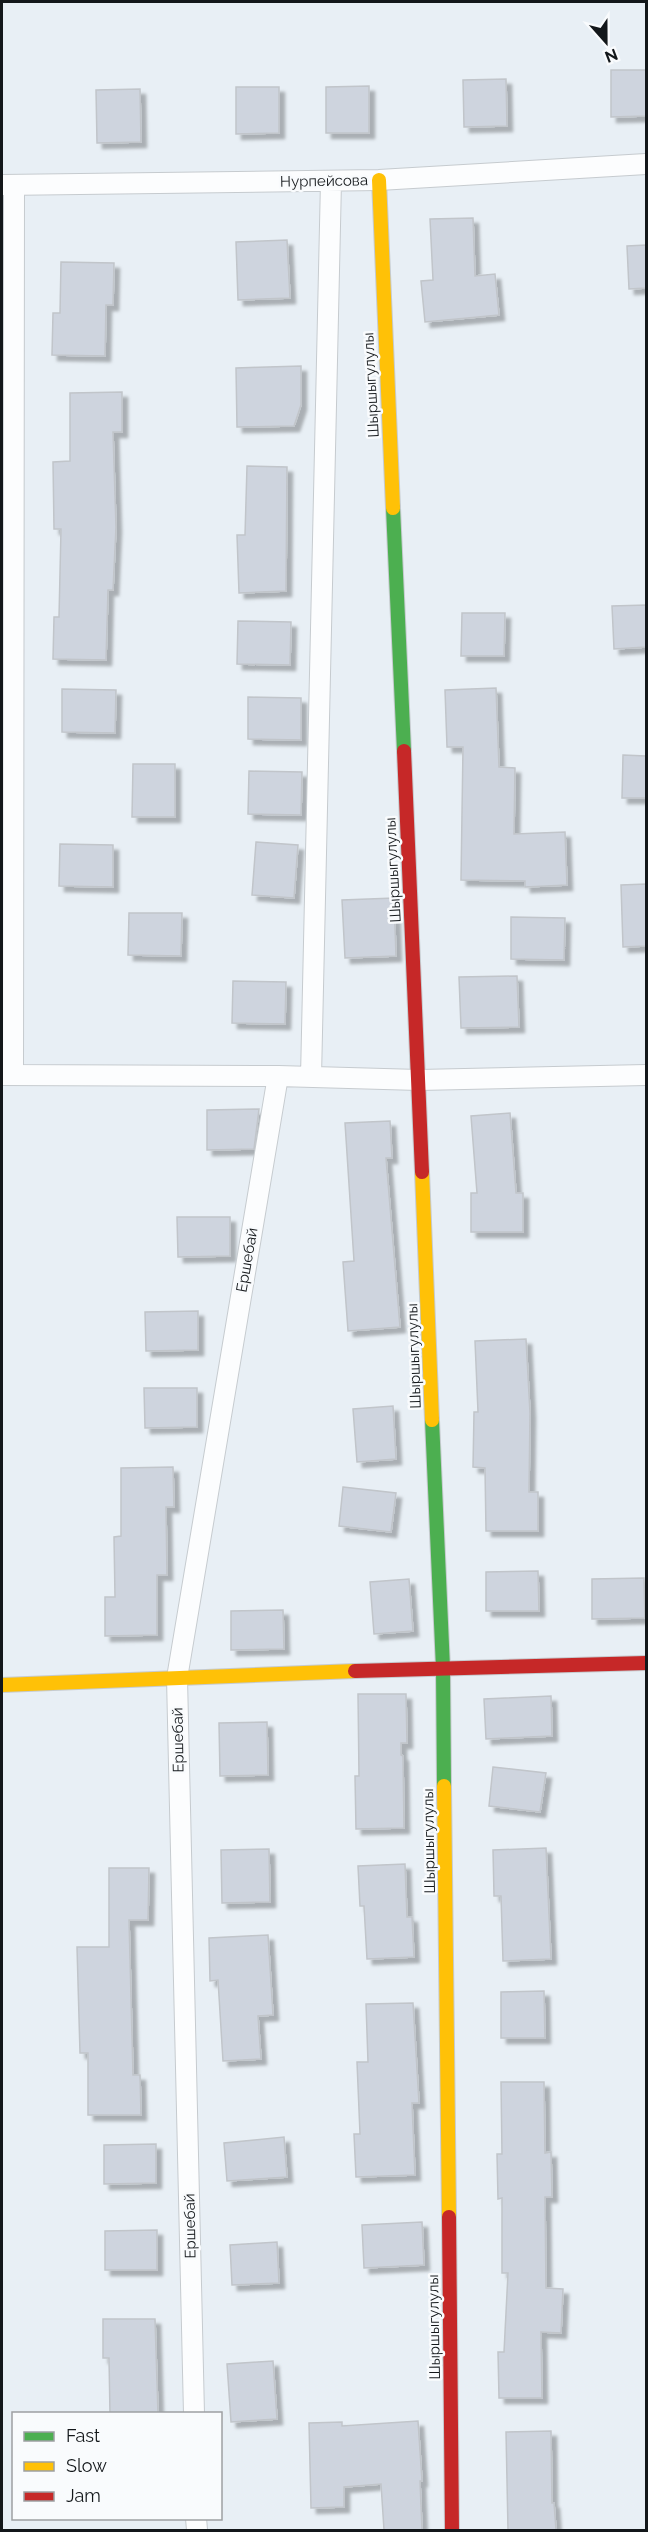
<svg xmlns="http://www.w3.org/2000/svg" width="648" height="2532" font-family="Raleway,sans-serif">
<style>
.building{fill:#ced4de;stroke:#c1c5ca;stroke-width:1.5;filter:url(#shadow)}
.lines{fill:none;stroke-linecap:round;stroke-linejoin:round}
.street-casing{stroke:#c6cbcf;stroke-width:22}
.fast-casing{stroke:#c6cbcf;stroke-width:16}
.slow-casing{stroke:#c6cbcf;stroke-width:16}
.jam-casing{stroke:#c6cbcf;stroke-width:16}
.street{stroke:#fcfdfe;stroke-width:20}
.fast{stroke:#4caf50;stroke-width:14}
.slow{stroke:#ffc107;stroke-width:14}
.jam{stroke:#c62828;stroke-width:14}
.labels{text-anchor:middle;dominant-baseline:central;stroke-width:5;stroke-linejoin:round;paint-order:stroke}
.street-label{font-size:15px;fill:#13171a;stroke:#f9fbfd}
</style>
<defs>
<filter id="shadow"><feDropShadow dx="5.5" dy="5.5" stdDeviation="1.5" flood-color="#0004"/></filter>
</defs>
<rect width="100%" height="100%" fill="#e8eff5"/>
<path class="building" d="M611 70H646V116L611 117Z
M506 79 507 126 464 127 463 80Z
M369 86V133H326V87Z
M236 87H279V133L236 134Z
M140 89 141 142 97 143 96 90Z
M473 218 475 276 495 274 499 315 425 322 421 281 433 280 430 219Z
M287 240 290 298 238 300 236 242Z
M646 245V288L629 289 627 246Z
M61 262 114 263 113 305H106L105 356 52 355 53 313H60Z
M301 366V405L294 426 237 427 236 368Z
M122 392V432H113L116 527 113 590H108L106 660 53 659 54 617H59L61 529H54L53 462 70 461V393Z
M247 466 287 467 286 591 239 593 237 535H245Z
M646 605V647L614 649 612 606Z
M462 613H505L504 656H461Z
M238 621 291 622 290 665 237 664Z
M496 688 499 767 515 768 514 834 565 832 567 885 525 887V881L461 880 463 747H447L445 690Z
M62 689 116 690 115 733 62 732Z
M248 697 301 698V740L248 739Z
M623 755 646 756V798H622Z
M133 764H175V817H132Z
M249 771 302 772 301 815 248 814Z
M256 842 298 845 294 898 252 895Z
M60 844 113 845V887L59 886Z
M646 884V946L623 947 621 885Z
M394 898 396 956 345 958 342 900Z
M129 913H182L181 956 128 955Z
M511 917 565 918 564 960 511 959Z
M517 976 519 1027 461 1028 459 977Z
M233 981 286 982 285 1024 232 1023Z
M259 1109 254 1149 207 1150V1110Z
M510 1113 516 1193H523V1232H471V1193H477L471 1116Z
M390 1121 392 1158H386L400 1327 348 1331 343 1262 354 1261 345 1123Z
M177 1217H230V1256L178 1257Z
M198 1311V1350L146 1351 145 1312Z
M526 1339 530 1413 529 1492H538V1531H486L485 1468 473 1467 474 1412H478L475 1341Z
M144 1388H197V1427L145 1428Z
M393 1406 396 1459 357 1462 353 1409Z
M173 1467 174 1507H166L167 1575H157V1635L105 1636V1597H115L114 1537 121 1536V1468Z
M343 1487 396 1493 391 1532 339 1526Z
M538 1571 539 1611H486V1572Z
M644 1578 645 1618 592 1619V1579Z
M409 1579 413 1631 374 1634 370 1582Z
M283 1610 284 1649 231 1650V1611Z
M358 1694H406L407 1743H401V1755L403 1756 404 1828 356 1829 355 1776H359Z
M551 1696 552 1736 486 1739 484 1699Z
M267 1722 268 1775 220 1776 219 1723Z
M493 1767 546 1773 540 1812 489 1806Z
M546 1848 551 1959 503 1961 501 1896H494L493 1850Z
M269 1849 270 1902 222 1903 221 1850Z
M405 1864 407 1917H412L414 1957 367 1959 364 1906H360L358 1866Z
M109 1868H149L148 1920H129L133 2075H140L141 2115H88V2053H80L77 1947H109Z
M268 1935 273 2015 258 2016 261 2059 223 2061 218 1980 210 1981 209 1938Z
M544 1991 545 2038H501V1992Z
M413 2003 419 2103H412L415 2175 356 2177 354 2134H360L357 2062H368L366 2004Z
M501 2082H544L545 2153 551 2152 552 2197H545L546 2288 563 2289 561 2333 541 2332 542 2398H499L498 2352H504L508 2273H502V2198L498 2199 497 2154H502Z
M284 2137 287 2177 227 2181 224 2143Z
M156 2144V2183L104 2184V2145Z
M422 2222 424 2265 364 2268 362 2225Z
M157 2230V2270H105V2231Z
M277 2242 279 2283 232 2285 230 2245Z
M103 2319H155L158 2414H110L109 2358H103Z
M273 2361 277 2419 231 2422 227 2364Z
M418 2421 422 2481H420L422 2530H384L381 2484 344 2487V2507L311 2508 309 2423 342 2422V2426Z
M551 2431 552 2503H554L556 2530H508L506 2432Z"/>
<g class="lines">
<defs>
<path id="street" d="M2 185 379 180 646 164
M2 1075 278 1076 419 1080 646 1075
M13 1075 14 185
M311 1077 331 181
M194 2414 177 1678 278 1076
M196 2518 197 2530"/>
<path id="fast" d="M393 508 404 751
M432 1420 443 1668 444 1786"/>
<path id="slow" d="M379 180 393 508
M422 1172 432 1420
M2 1685 355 1671
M444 1786 449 2217"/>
<path id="jam" d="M404 751 422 1172
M355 1671 646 1663
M449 2217 452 2530"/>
</defs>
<use href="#street" class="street-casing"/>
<use href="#fast" class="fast-casing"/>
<use href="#slow" class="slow-casing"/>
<use href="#jam" class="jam-casing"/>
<use href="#street" class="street"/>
<use href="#fast" class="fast"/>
<use href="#slow" class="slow"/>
<use href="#jam" class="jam"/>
</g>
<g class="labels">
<g class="street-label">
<text transform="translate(324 181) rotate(-1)">Нурпейсова</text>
<text transform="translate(371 385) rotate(-93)">Шыршыгулулы</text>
<text transform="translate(393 870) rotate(-93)">Шыршыгулулы</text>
<text transform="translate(247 1260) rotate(-80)">Ершебай</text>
<text transform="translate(414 1356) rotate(-92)">Шыршыгулулы</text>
<text transform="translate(178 1740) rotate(-91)">Ершебай</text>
<text transform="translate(429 1841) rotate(-91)">Шыршыгулулы</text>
<text transform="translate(190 2226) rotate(-91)">Ершебай</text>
<text transform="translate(434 2327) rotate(-91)">Шыршыгулулы</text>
</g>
</g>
<rect width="648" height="2532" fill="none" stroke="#13171a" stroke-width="6"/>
<rect x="12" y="2412" width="210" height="108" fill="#f9fbfd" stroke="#9da0a2" stroke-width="1.5"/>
<rect x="24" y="2432" width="30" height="9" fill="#4caf50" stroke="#9da0a2" stroke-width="1.5"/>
<text x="66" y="2442" font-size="18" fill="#13171a">Fast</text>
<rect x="24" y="2462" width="30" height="9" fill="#ffc107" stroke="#9da0a2" stroke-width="1.5"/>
<text x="66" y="2472" font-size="18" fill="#13171a">Slow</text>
<rect x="24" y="2492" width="30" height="9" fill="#c62828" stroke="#9da0a2" stroke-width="1.5"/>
<text x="66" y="2502" font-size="18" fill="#13171a">Jam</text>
<g transform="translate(606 42) rotate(159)" stroke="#f9fbfd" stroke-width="4.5" paint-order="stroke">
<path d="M0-4.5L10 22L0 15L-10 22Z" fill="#13171a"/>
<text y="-9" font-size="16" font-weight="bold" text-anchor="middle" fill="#13171a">N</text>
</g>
</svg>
